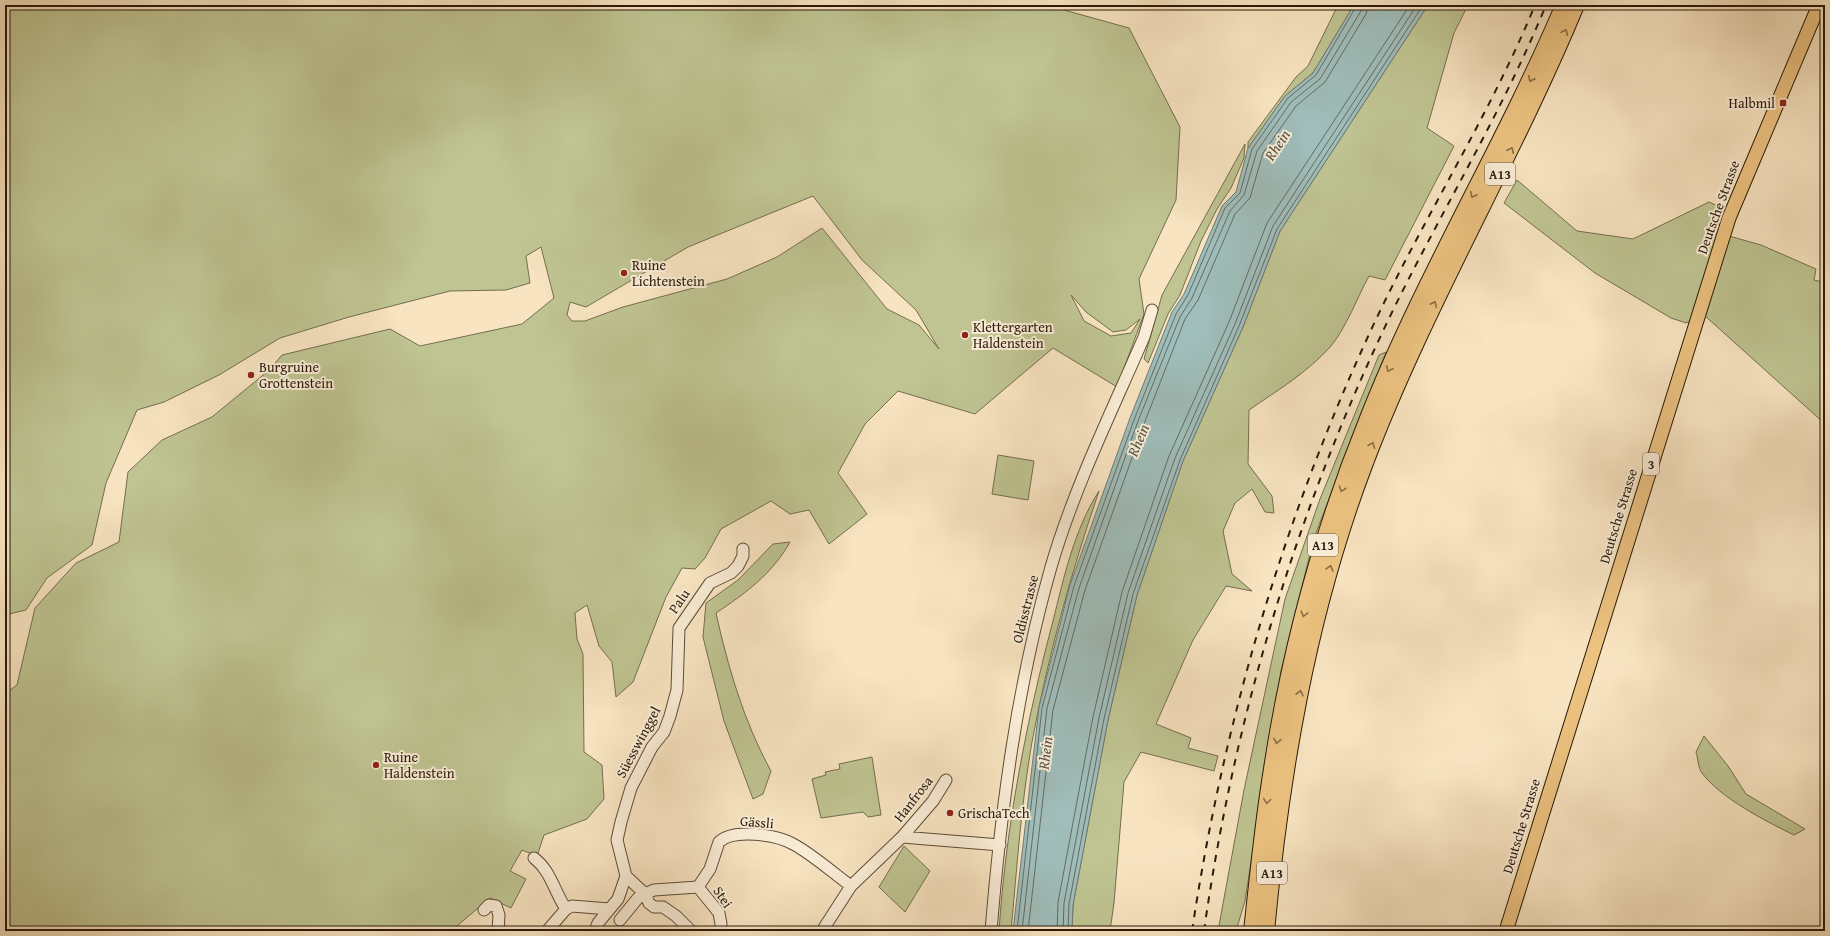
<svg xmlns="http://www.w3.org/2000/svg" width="1830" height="936" font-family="'Gentium Book Plus',serif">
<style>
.green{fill:#bfc492;stroke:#746e4e;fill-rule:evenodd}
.water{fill:#9fbdba;stroke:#707b73}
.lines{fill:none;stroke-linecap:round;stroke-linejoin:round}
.shore{stroke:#646b62;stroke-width:1}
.minor-casing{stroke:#5d4c37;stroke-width:13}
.major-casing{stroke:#291909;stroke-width:15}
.highway-casing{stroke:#291909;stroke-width:18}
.minor{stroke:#faedd7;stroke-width:11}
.major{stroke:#ecc280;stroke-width:13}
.highway{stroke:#ecc280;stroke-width:16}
.rail{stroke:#291909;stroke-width:2;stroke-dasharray:7 7;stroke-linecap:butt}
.oneway{stroke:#8a6e44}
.poi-dot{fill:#8f2418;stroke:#faedd7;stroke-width:1.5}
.labels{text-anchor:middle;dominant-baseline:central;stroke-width:4;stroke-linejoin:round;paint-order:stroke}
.shield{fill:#faedd7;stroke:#685947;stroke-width:1}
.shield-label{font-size:13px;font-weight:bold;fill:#291909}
.poi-label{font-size:14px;fill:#291909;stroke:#faedd7;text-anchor:start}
.street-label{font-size:14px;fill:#291909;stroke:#faedd7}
.water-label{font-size:15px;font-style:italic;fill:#525247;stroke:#faedd7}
</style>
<rect width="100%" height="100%" fill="#f8e4c1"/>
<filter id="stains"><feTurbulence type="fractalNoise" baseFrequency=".005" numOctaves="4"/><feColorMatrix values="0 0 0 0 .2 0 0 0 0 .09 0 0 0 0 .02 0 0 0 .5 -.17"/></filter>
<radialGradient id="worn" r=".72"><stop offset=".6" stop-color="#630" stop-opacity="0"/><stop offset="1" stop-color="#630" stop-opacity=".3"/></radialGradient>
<path class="green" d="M5 5H1046L1129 28 1180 127 1176 200 1139 279 1144 314 1117 387 1053 348 975 414 898 391 865 424 838 473 867 514 829 544 809 510 790 514 771 501 721 529 705 558 695 569 682 568 666 597 633 682 616 697 612 662 599 646 587 605 575 613 577 639 583 654 584 752 602 765 604 799 587 819 544 835 537 856 522 850 510 871 526 879 511 908 490 898 451 931H5V694L17 685 35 608 76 563 119 542 128 472 162 440 212 417 268 371 282 355 390 329 420 346 522 324 554 298 541 247 526 256 530 283 506 290 450 291 349 317 280 338 219 375 164 402 137 410 106 483 92 545 47 578 26 610 5 615ZM813 196 862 260 916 310 939 349 919 325 887 309 822 228 777 257 727 279 623 307 585 321H572L567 315 570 302 586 307 688 247ZM1071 295 1086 312 1113 332 1126 330 1140 319 1131 333 1111 336 1084 321Z
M1338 5H1354L1313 73 1285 96 1248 148V142L1296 77 1308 66Z
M1428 5H1468L1454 33 1427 128 1454 146 1385 280 1369 276C1357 298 1347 326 1331 346 1308 372 1278 390 1249 410L1248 464 1272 496 1274 513 1265 512 1252 489 1235 503 1223 531 1232 574 1252 591 1226 586 1193 640 1156 724 1191 738 1188 748 1218 756 1214 771 1141 752 1124 782 1114 903 1110 931H1072L1073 905 1108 720 1137 595 1183 461 1243 327 1280 231Z
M1245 144 1244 158 1231 188 1217 209 1201 241 1180 295 1168 314 1148 363 1144 359 1162 295Z
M1517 180 1577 231 1633 239 1709 202 1724 209 1715 232 1761 245 1816 269 1814 280 1822 282 1825 278V424L1704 315 1686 323 1671 318 1595 273 1504 203Z
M1386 352 1314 538 1281 671 1245 901 1236 931H1218L1244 790 1285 599 1320 499 1379 355Z
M998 455 1034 461 1028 500 992 494Z
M1099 491C1071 573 1048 656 1032 742 1021 804 1017 868 1011 931H999C1006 826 1026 723 1053 621 1064 577 1074 530 1099 491Z
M790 542C772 574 746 593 716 613 728 667 744 722 771 771L763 794 753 799 724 721 703 637 706 603 738 580 773 544Z
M1704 736 1728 766 1746 794 1805 829 1794 835C1767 822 1719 797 1702 773 1698 768 1698 758 1696 752Z
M872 757 881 815 868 817 863 812 821 818 812 779 826 775 825 772 840 769 839 764Z
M904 846 930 871 905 912 879 887Z"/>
<path class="water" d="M1354 5H1428L1280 231 1243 327 1183 461 1137 595 1108 720 1073 905 1072 931H1013L1039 707 1070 585 1130 418 1172 312 1184 294 1222 206 1236 192 1248 148 1285 96 1313 73Z"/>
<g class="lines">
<path class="shore" d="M1017 931 1042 708 1074 586 1134 420 1176 314 1188 295 1225 208 1240 193 1252 149 1288 98 1316 75 1357 5
M1022 931 1047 708 1079 588 1138 421 1180 317 1192 298 1230 211 1244 195 1257 151 1291 102 1320 79 1361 11 1362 5
M1028 931 1053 710 1085 590 1144 424 1185 319 1198 300 1235 214 1250 198 1263 153 1296 106 1325 82 1366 14 1368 5
M1057 931 1058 902 1093 717 1122 592 1169 456 1229 322 1267 223 1410 5
M1063 931 1064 903 1099 718 1128 593 1175 458 1235 324 1273 226 1417 5
M1068 931 1069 904 1104 719 1133 594 1180 460 1239 326 1277 229 1423 5"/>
<defs>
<path id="minor" d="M902 837 1000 845
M534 858C551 871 554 891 566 909
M698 887 719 913 721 924
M484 910 489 905 496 906 499 915 498 931
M620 920 638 898 645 894 626 876 617 840 621 822 631 788 652 747 664 732 670 716 677 690 679 628 710 583 731 573 738 566 743 556V549
M547 931 566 909 572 906 609 909
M595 931 598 923 618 899 626 876
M691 931 676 916 663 907H654L649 903 645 894 654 890 698 887 710 869 719 842C734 828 777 835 793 844 812 854 833 873 851 886
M822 931 851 886 902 837 933 801 946 780
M991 931C1001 808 1017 686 1051 567 1074 488 1111 413 1144 337L1152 310"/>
<path id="major" d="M1506 931 1729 218 1819 5"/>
<path id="highway" d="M1252 931C1258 877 1263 823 1272 769 1290 650 1322 532 1367 421 1423 278 1504 146 1564 5
M1266 931C1281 773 1307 617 1363 468 1423 308 1511 162 1576 5"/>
</defs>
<use href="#minor" class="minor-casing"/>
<use href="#major" class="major-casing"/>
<use href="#highway" class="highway-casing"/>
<use href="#minor" class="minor"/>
<use href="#major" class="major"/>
<use href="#highway" class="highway"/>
<path class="rail" d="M1192 931C1223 724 1283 520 1371 330 1422 220 1489 117 1535 5
M1204 931C1233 724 1294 520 1383 331 1435 221 1500 118 1546 5"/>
</g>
<defs><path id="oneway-chevron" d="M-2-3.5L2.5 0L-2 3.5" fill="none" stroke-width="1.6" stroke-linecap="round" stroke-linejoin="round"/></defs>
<g class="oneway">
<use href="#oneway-chevron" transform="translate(1565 32) rotate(-66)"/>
<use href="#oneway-chevron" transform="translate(1531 79) rotate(116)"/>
<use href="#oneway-chevron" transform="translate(1511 150) rotate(-65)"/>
<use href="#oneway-chevron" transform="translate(1473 195) rotate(117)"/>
<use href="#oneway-chevron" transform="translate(1434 304) rotate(-64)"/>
<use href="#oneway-chevron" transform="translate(1389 369) rotate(114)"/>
<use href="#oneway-chevron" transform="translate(1372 445) rotate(-68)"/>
<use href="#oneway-chevron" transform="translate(1342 489) rotate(109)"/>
<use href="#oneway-chevron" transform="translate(1330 568) rotate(-74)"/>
<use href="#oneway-chevron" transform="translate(1304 614) rotate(105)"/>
<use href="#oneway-chevron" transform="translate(1300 693) rotate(-77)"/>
<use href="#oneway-chevron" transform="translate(1277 741) rotate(100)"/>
<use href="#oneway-chevron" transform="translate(1267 801) rotate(98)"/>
</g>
<g class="poi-dot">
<rect x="1779" y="99" width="8" height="8" rx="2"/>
<circle cx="624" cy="273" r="4"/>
<circle cx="965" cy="335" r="4"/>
<circle cx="251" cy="375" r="4"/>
<circle cx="376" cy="765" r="4"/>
<circle cx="950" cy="813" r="4"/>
</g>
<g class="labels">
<g class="shield">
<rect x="1485" y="163" width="30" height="22" rx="3"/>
<rect x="1643" y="453" width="16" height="22" rx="3"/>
<rect x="1308" y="534" width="30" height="22" rx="3"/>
<rect x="1257" y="862" width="30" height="22" rx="3"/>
</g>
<g class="shield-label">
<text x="1500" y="174">A13</text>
<text x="1651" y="464">3</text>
<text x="1323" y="545">A13</text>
<text x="1272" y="873">A13</text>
</g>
<g class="poi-label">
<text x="1775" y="103" text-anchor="end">Halbmil</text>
<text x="632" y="265">Ruine<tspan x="632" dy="16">Lichtenstein</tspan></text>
<text x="973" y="327">Klettergarten<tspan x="973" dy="16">Haldenstein</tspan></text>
<text x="259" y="367">Burgruine<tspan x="259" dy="16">Grottenstein</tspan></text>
<text x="384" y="757">Ruine<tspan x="384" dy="16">Haldenstein</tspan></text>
<text x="958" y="813">GrischaTech</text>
</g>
<g class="street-label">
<text transform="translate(1718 207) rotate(-70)">Deutsche Strasse</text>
<text transform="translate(1618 516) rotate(-73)">Deutsche Strasse</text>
<text transform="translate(679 601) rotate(-55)">Palu</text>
<text transform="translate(1025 609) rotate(-76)">Oldisstrasse</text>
<text transform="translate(638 742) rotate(-62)">Süesswinggel</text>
<text transform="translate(913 799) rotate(-52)">Hanfrosa</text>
<text transform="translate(757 822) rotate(5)">Gässli</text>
<text transform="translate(1521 826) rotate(-73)">Deutsche Strasse</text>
<text transform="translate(723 897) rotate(56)">Stei</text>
</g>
<g class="water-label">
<text transform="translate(1277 145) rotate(-57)">Rhein</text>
<text transform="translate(1138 440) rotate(-67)">Rhein</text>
<text transform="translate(1045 753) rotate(-83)">Rhein</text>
</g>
</g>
<rect width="1830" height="936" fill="none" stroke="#f8e4c1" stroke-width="20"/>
<rect x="6" y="6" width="1818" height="924" fill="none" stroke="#291909" stroke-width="2"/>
<rect x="10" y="10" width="1810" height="916" fill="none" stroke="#291909"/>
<rect width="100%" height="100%" filter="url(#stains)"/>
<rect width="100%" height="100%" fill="url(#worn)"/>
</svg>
